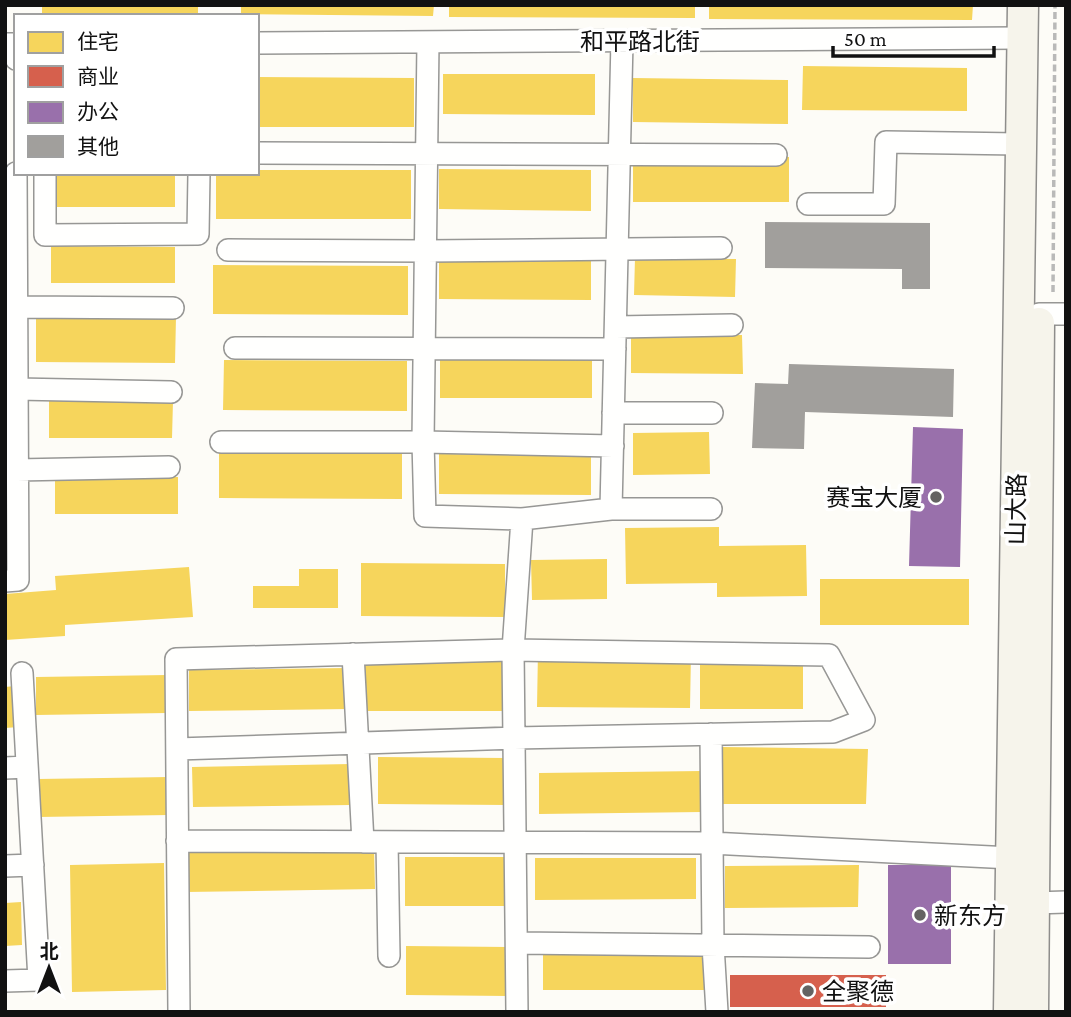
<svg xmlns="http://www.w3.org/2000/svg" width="1071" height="1017" font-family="'Crimson Pro','Noto Sans SC',serif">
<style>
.homes{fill:#f6d55c}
.shops{fill:#d6604d}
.offices{fill:#9970ab}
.building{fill:#a19f9c}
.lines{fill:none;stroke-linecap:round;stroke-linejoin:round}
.street-casing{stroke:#979795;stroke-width:24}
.secondary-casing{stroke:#8e8d8b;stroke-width:33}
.path{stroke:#b9b9b8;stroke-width:3.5;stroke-dasharray:7 3.5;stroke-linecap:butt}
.street{stroke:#fffffe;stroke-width:21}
.secondary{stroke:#f6f4eb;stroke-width:30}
.poi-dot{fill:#646362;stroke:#fff;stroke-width:2.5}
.labels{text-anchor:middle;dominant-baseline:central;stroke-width:7;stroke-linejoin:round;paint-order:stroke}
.street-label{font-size:24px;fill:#111;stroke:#fff}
.poi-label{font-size:24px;fill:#111;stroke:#fff;text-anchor:start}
</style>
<rect width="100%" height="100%" fill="#fdfcf7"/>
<path class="homes" d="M42 5H198V16H42Z
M241 5H434L433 16 241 14Z
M449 5H695V18L449 17Z
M709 5H973L972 20 709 19Z
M803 66 967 68V111L802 110Z
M443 74H595V115L443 114Z
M257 77 414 78V127H257Z
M633 78 788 80V124L633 122Z
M633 157H789V202H633Z
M439 169 591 170V211L439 209Z
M257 170H411V219H216V173H257Z
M51 173H175V207H51Z
M51 246 175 247V283H51Z
M635 258 736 259 735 297 634 295Z
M439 259 591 260V300L439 299Z
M213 265 408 266V315L213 314Z
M36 316 176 317 175 363 36 362Z
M631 335H742L743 374 631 373Z
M440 357 592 358V398H440Z
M224 360 407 361V411L223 410Z
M49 401H173L172 438H49Z
M709 432 710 474 633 475V433Z
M219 448 402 449V499L219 498Z
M439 454 591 455V495L439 494Z
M55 477H178V514H55Z
M719 527V546L806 545 807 596 717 597V583L626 584 625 528Z
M607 559V599L532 600 531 560Z
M361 563 505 564V617L361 616Z
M189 567 193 617 65 625V636L5 640V594L56 590 55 576Z
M299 569H338V608H253V586H299Z
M820 579H969V625H820Z
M538 650 691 652 690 708 537 707Z
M700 654H803V709H700Z
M364 658 507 659V711H363Z
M347 668 348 709 189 711V670Z
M167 675V713L36 715V677Z
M15 686 19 727 5 728V687Z
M721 747 868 749 866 804H721Z
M378 757 507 758V805L378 804Z
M351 764V805L193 807 192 767Z
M702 771V812L539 814V773Z
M169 777V815L38 817V779Z
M374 848 375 889 186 892 185 851Z
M405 857H508L507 906H405Z
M535 858H696V899L535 900Z
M164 863 166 990 72 992 70 865Z
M859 865 858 907 725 908V866Z
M21 902 22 945 5 946V903Z
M406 946 508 947V996L406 995Z
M704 948V990H543V949Z"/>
<path class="shops" d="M730 975H886V1007H730Z"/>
<path class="offices" d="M913 427 963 429 960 567 909 566Z
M888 865H951V964H888Z"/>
<path class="building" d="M765 222 930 223V289H902V269L765 268Z
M789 364 954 369 953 417 805 412 804 449 752 448 755 383 788 384Z"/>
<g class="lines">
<defs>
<path id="street" d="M428 42 423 442 425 516 522 519 513 650 517 1012
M257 43 1023 38
M5 44H16V59
M257 153 776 155
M45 173V235L198 234 199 173
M808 204H884L886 142 1021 144
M228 250 426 251 721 248
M17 307 173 308
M1039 314H1066
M616 327 732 325
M235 348 615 349
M17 389 171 392
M613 413H712
M221 442H423L613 446
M17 470 169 467
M611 509H711
M522 519 611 509 622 41
M5 581 18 580 16 173
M353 654 363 842H387L389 956
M711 734 713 945 717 1012
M177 749 514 738 833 732 864 720 829 655 513 650 176 659 179 1012
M5 768 27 767
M177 841 711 843 1011 858
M5 866 33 865
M1034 903 1066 902
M517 943 869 947
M5 981 39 980 22 673"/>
<path id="secondary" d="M1009 1012 1023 5
M1033 1012 1039 323"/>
</defs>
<use href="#street" class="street-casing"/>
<use href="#secondary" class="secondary-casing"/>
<path class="path" d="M1053 292 1055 5"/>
<use href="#street" class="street"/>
<use href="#secondary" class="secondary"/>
</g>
<g class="poi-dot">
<circle cx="936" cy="497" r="7"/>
<circle cx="920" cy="915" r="7"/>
<circle cx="808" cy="991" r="7"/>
</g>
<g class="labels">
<g class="street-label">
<text x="640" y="41">和平路北街</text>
<text transform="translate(1016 509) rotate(-89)">山大路</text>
</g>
<g class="poi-label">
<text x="922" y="497" text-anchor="end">赛宝大厦</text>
<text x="934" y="915">新东方</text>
<text x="822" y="991">全聚德</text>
</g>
</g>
<rect width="1071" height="1017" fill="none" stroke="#111111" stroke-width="14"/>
<rect x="14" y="14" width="245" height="161" fill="#ffffff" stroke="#a0a0a0" stroke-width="2"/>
<rect x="28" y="32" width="35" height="21" fill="#f6d55c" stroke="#a0a0a0" stroke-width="2"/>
<text x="77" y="49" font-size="21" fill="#111111">住宅</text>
<rect x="28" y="66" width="35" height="21" fill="#d6604d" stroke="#a0a0a0" stroke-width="2"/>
<text x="77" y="84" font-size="21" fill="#111111">商业</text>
<rect x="28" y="102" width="35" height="21" fill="#9970ab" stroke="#a0a0a0" stroke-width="2"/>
<text x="77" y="119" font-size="21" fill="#111111">办公</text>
<rect x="28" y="136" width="35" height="21" fill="#a19f9c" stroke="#a0a0a0" stroke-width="2"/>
<text x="77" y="154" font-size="21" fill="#111111">其他</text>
<g transform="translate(49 968)" stroke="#ffffff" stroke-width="5" paint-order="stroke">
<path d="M0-5L12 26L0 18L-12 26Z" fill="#111111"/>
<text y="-10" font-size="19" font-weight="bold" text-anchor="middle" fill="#111111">北</text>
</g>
<path d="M833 46v10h161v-10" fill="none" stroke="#111111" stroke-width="3.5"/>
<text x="844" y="46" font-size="21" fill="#111111" stroke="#ffffff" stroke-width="5" paint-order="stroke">50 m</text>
</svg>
